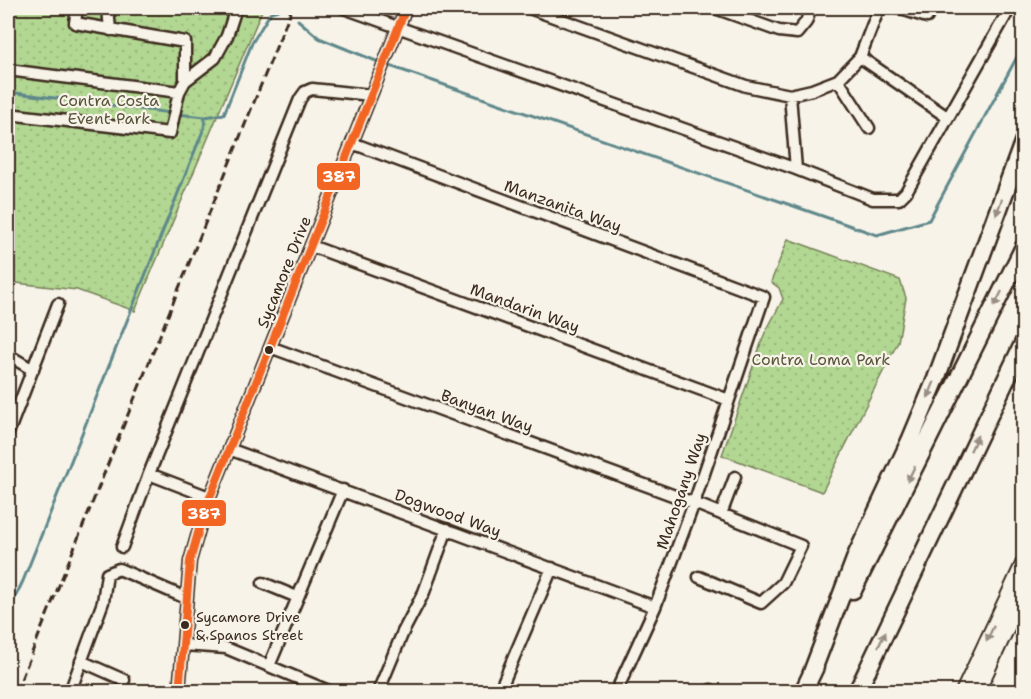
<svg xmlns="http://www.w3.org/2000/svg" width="1031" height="699" font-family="'Shantell Sans',sans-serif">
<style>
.park{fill:url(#park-dots);stroke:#768058;stroke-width:1.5}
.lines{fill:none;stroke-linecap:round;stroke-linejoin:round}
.stream{stroke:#5f888b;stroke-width:3}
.minor-casing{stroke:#3b2a1e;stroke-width:15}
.major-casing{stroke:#3b2a1e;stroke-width:18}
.highway-casing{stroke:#3b2a1e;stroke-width:21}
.minor{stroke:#f7f3e8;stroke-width:10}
.major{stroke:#f7f3e8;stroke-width:14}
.highway{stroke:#f7f3e8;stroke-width:16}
.rail{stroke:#3b2a1e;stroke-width:3;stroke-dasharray:9 4.5;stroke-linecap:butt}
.bus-1-casing{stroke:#f7f3e8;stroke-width:12}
.bus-1{stroke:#f26522;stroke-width:8}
.oneway{fill:#998e83}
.bus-dot{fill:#3b2a1e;stroke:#f7f3e8;stroke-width:2}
.labels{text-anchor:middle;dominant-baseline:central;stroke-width:4.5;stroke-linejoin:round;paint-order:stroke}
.bus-label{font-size:14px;fill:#3b2a1e;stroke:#f7f3e8;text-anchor:start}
.park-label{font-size:16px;fill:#59553b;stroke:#f7f3e8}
.street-label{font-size:16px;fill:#3b2a1e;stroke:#f7f3e8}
.line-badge{stroke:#f7f3e8;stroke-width:2}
.badge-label{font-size:16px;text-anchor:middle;font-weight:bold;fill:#fff}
</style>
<defs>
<pattern id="park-dots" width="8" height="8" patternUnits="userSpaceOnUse" patternTransform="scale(1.5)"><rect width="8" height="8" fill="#b2d792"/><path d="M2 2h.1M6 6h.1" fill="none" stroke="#9ab97d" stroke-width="1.8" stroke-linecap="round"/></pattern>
</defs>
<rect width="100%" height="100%" fill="#f7f3e8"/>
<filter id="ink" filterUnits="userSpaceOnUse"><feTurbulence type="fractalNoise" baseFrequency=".0167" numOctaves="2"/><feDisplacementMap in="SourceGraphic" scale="12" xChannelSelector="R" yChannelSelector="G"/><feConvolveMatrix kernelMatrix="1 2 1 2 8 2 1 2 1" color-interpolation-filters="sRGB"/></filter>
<g filter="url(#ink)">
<path class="park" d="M8 8H263L135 311 77 290 8 282Z
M788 239 900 280 906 298 898 342 822 492 722 455 764 335 783 299 779 288 771 282Z"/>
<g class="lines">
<path class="stream" d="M298 20 319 38 381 63
M387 65 877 235 929 220 1024 44
M8 92 171 113
M177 114 205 117 224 114 252 43 271 12 278 10
M8 612 23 581 204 128 205 117"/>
<defs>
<path id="minor" d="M77 8 75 23 185 42V81
M108 8 110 30
M344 8 796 169 873 199H899L906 192 1010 8
M529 8 746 86 790 95 812 90 838 80 860 57 879 8
M715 8 779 31 797 33 806 22 811 8
M898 8 927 17
M860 57 947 117
M8 70 179 92
M838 80 869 128
M790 95 796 169
M8 114 170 133 179 92 185 81 215 58 227 36 236 8
M352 143 764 297 694 503 655 607 616 692
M311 246 729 400
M270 347 694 503 801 546 783 583 761 603 699 577
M8 355 33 370
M8 433 58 304
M229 449 655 607
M149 474 300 99 305 92 312 89 371 95
M721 514 735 477
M122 547 149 474 209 497
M263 583 297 597
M184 645 226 648 331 692
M81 661 124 680
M269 666 343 490
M70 692 103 602 107 574 119 569 186 598
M179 692 190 561 204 512 406 8
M378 692 403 632 424 592 447 529
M499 692 552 568
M711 692V690"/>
<path id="major" d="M963 692 1024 562
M977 692 1024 591"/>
<path id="highway" d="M853 590 1024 247
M811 675 857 554 910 441 936 379 1024 140
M803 692 815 667
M857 692 1024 342"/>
</defs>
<use href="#minor" class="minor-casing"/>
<use href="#major" class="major-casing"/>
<use href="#highway" class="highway-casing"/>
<use href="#minor" class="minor"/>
<use href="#major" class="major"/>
<use href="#highway" class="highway"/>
<path class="rail" d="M16 692 292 8"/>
<defs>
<path id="bus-1" d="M179 692 190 561 204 512 406 8"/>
</defs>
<use href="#bus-1" class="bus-1-casing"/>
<use href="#bus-1" class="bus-1"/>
</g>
<defs><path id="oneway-solid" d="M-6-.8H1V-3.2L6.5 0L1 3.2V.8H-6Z" transform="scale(1.5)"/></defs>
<g class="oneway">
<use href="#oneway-solid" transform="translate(999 207) rotate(110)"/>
<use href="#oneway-solid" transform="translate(998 299) rotate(116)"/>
<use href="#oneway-solid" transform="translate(931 390) rotate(112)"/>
<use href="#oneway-solid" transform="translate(974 443) rotate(-65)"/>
<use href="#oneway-solid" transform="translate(911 474) rotate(116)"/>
<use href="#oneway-solid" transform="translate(990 634) rotate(115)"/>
<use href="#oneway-solid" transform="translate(882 639) rotate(-65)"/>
</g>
</g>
<g class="bus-dot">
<circle cx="269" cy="350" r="5"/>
<circle cx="185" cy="625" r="5"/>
</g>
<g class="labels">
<g class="bus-label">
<text x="196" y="617">Sycamore Drive<tspan x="196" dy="18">&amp; Spanos Street</tspan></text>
</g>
<g class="park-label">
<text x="109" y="100">Contra Costa<tspan x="109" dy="18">Event Park</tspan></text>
<text x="821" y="359">Contra Loma Park</text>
</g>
<g class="street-label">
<text transform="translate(563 206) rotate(20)">Manzanita Way</text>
<text transform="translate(284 272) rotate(-68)">Sycamore Drive</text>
<text transform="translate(525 308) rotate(20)">Mandarin Way</text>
<text transform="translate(487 411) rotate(20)">Banyan Way</text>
<text transform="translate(681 491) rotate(-71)">Mahogany Way</text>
<text transform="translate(448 513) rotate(20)">Dogwood Way</text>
</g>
</g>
<g class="line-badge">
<rect x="316" y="162" width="45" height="29" rx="6" fill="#f26522"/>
<rect x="181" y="499" width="46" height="28" rx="6" fill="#f26522"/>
</g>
<g class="badge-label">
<text x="339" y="182">387</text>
<text x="204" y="519">387</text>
</g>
<rect width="1031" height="699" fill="none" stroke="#f7f3e8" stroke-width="30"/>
<rect x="15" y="15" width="1001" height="669" fill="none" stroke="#3b2a1e" stroke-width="2" filter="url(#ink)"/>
</svg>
